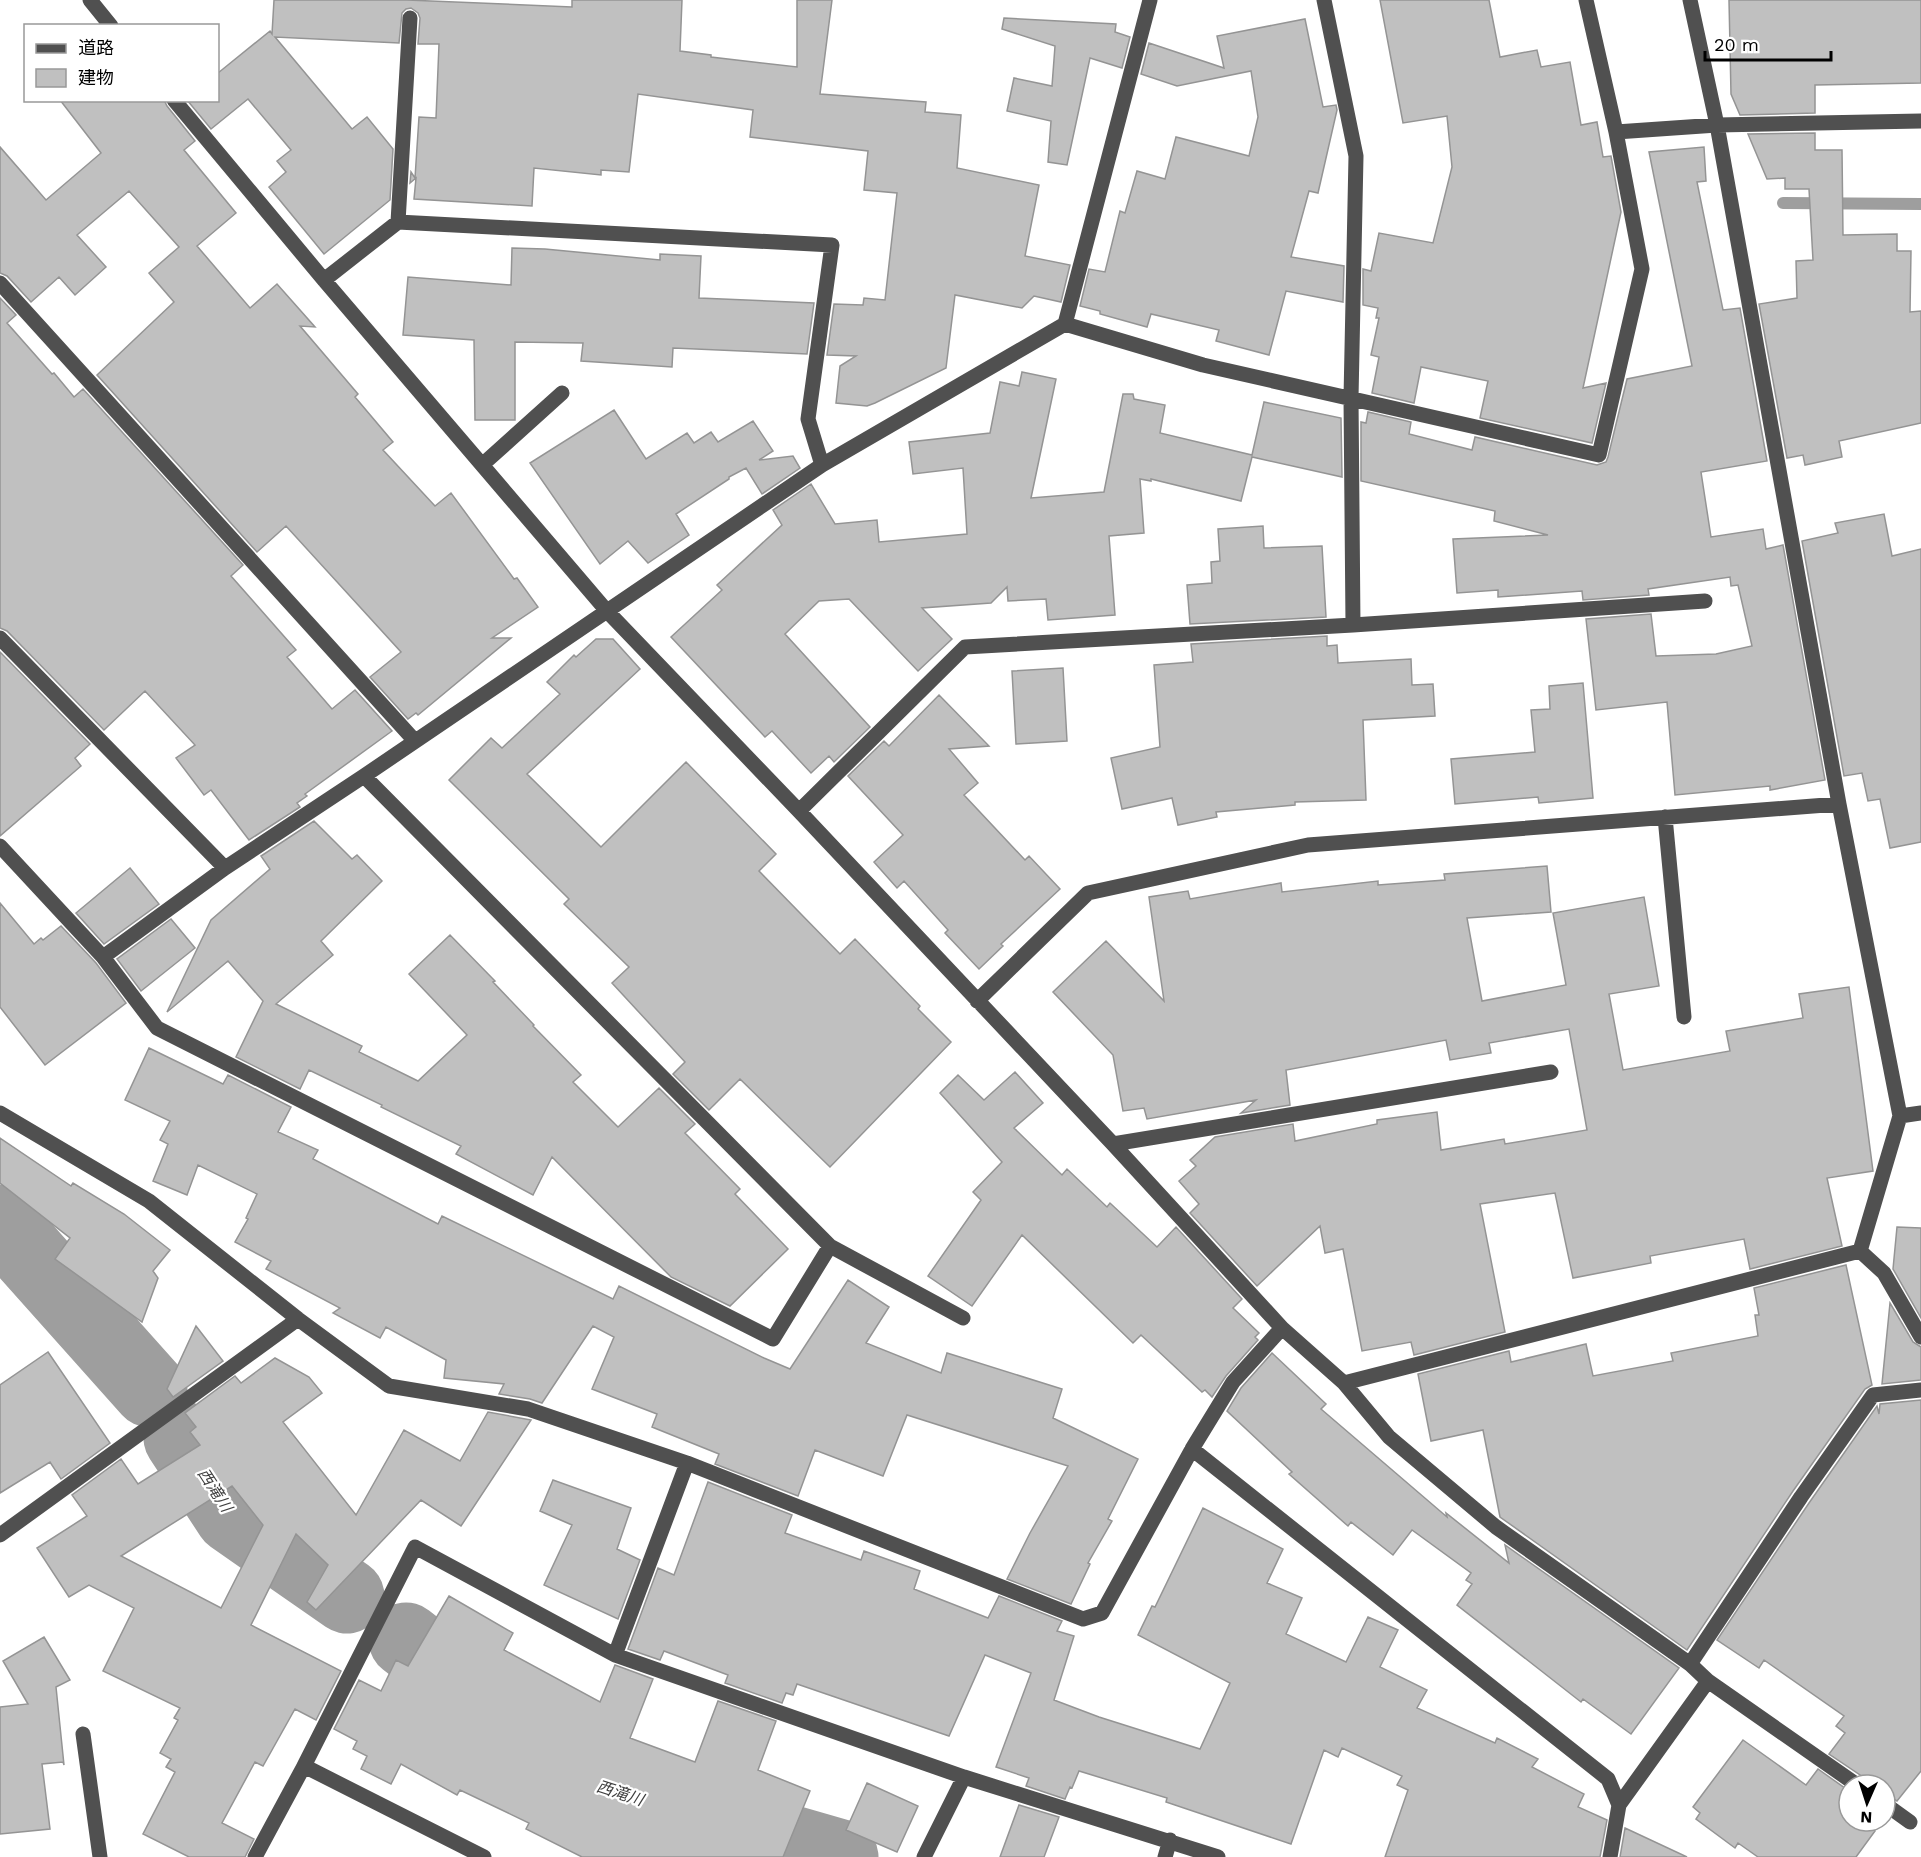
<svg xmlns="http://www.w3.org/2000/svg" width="1921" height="1857" font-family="'Work Sans','Noto Sans JP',sans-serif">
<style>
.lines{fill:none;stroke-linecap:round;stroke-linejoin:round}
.stream{stroke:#9e9e9e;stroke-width:12}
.river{stroke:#9e9e9e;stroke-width:75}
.building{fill:#c0c0c0;stroke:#949494;stroke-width:1.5;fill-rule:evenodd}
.minor{stroke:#505050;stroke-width:15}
.labels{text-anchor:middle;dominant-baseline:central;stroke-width:4.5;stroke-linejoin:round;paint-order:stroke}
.water-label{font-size:16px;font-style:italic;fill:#3f3f3f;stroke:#fff}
</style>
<rect width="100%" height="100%" fill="#fff"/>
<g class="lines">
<path class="stream" d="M1783 203 1921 204"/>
<path class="river" d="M0 1222 150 1390
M181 1438 232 1516 347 1596
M406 1640 501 1714
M691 1814 841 1857"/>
</g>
<path class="building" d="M274 0H407L572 7V0H682L680 51 711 55V57L797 67V0H832L820 94 926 102 925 112 961 115 957 168 1039 185 1025 256 1070 265 1061 302 1034 296 1022 308 955 295 946 368 875 403 867 406 836 403 840 366 856 356 827 355 834 304 863 305 864 298 885 300 897 193 864 190 868 151 750 137 753 110 638 94 629 172 601 170V175L534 168 532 206 414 199 416 178 410 183 411 172 415 178 419 117 436 118 439 44H418L420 18 418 13 411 8 406 9 402 13 399 43 275 37 352 129 367 117 393 149 390 200 324 254 269 187 286 172 277 161 291 150 248 99 211 129 187 100H218V73L270 31 272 34Z
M1380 0H1489L1500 57 1537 50 1541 67 1570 62 1581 125 1597 122 1603 157 1611 156 1621 212 1583 388 1606 383 1592 443 1480 418 1488 381 1421 367 1414 403 1372 393 1379 357 1371 355 1379 318H1376L1378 308 1363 305V269L1371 271 1379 233 1433 243 1452 167 1447 116 1403 123Z
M1729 0H1921V83L1815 85V113L1740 115 1731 94Z
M1004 18 1116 24 1115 32 1130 37 1122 68 1090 58 1067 165 1048 162 1051 121 1007 111 1014 78 1052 86 1055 46 1002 29Z
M1305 19 1323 107 1336 105 1337 110 1318 193 1309 191 1291 257 1344 266 1343 302 1286 291 1269 355 1216 341 1219 330 1151 314 1147 327 1100 314V311L1080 306 1089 269 1105 272 1120 211 1125 213 1137 171 1165 179 1176 137 1249 156 1258 117 1251 71 1177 86 1141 74 1149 43 1224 68 1217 36Z
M60 100H164L167 106 195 141 184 150 236 213 197 246 250 308 277 284 315 327 300 326 358 394 355 397 393 442 383 450 435 506 451 493 514 579 517 578 538 607 492 638H511L418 715 416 713 408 719 370 677 401 652 286 526 257 552 97 375 174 302 149 273 179 247 129 191 77 235 106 267 75 295 59 277 31 302 7 276 0 273V147L46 200 101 153Z
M1815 133V150H1842L1843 235 1897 234V251H1911L1910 312 1921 311V423L1839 441 1842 457 1805 465 1803 455 1787 458 1759 304 1797 298 1796 261 1813 260 1809 189H1785V178L1767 179 1748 134Z
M1704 147 1706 181 1697 182 1723 310 1740 308 1767 461 1701 472 1711 537 1763 529 1766 549 1783 545 1825 780 1770 790V786L1675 795 1667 702 1596 710 1586 619 1651 614 1656 656 1716 654 1752 646 1738 585 1731 586 1730 577 1648 589 1649 595 1583 600 1582 591 1498 597V590L1457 593 1453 539 1548 535 1494 521 1495 511 1361 481V422L1366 423 1368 412 1411 422 1409 434 1472 450 1475 437 1597 465 1606 462 1608 457 1627 379 1692 366 1649 152Z
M512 248 545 249 660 260V254L701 256 699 298 814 303 807 354 673 348 672 367 581 361 583 343 515 342V420H475L474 340 403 335 408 277 511 285Z
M0 298 16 315 7 323 52 374 54 373 74 397 83 389 243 565 231 576 296 650 287 657 332 709 355 690 392 731 305 794 307 796 297 803 300 807 249 840 211 790 204 795 176 758 195 745 145 691 104 730 7 631 0 628Z
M1022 372 1056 379 1031 498 1104 492 1123 394H1133L1134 399 1165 405 1160 433 1252 455 1264 402 1341 418 1342 477 1252 457 1241 501 1151 479V481L1140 479 1144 533 1109 536 1115 615 1048 620 1046 599 1008 601 1007 587 991 603 922 608 952 639 918 671 849 599 819 601 785 634 870 727 834 762 829 756 811 773 772 731 765 737 671 637 722 590 717 585 782 525 773 510 811 484 835 524 877 520 879 542 967 534 963 468 913 474 909 442 990 433 1000 382 1019 386Z
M614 410 646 459 687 433 694 443 711 432 718 442 753 421 773 451 759 460 793 456 800 468 762 494 746 468 729 477V479L676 514 689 535 648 563 628 541 600 564 530 463Z
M1884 514 1892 556 1921 549V842L1890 848 1880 799 1868 801 1862 773 1844 776 1802 541 1838 533 1835 523Z
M1263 526 1264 548 1322 546 1326 617 1190 624 1187 585 1212 583 1211 562 1220 561 1218 529Z
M1327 636V646L1337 645 1338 663 1411 659 1412 685 1433 684 1435 716 1363 720 1366 800 1295 802V805L1216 812 1217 817 1178 825 1172 798 1122 809 1111 758 1160 747 1154 665 1193 662 1191 644Z
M596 639H613L640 669 527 774 601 847 686 762 776 854 759 871 840 954 855 939 920 1006 918 1009 951 1042 830 1167 740 1079 709 1110 673 1074 685 1062 612 983 629 967 564 904 569 899 449 780 491 738 502 748 560 694 547 682 574 655 576 657Z
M0 652 90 744 75 758 81 766 0 836Z
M1063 668 1067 741 1016 744 1012 671Z
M1583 683 1593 798 1539 803 1538 797 1455 804 1451 759 1535 752 1531 710 1550 709 1549 686Z
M939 695 989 746 949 749 978 783 964 795 1025 860 1029 856 1060 889 1001 944 1003 946 979 969 945 933 948 930 904 881 897 888 874 862 903 835 848 776 884 741 889 746Z
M314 821 352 859 357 855 382 881 321 941 333 955 276 1004 362 1046 359 1052 418 1081 467 1035 409 974 450 935 495 981 493 982 534 1025 533 1026 581 1075 573 1082 618 1127 659 1088 695 1124 685 1133 740 1189 735 1194 788 1249 730 1306 671 1277 552 1157 533 1195 456 1154 461 1146 381 1107 382 1105 309 1070 300 1089 236 1057 263 1001 228 961 167 1012 211 920 270 869 261 856Z
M1547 866 1551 912 1467 918 1482 1001 1566 985 1553 913 1644 897 1659 986 1609 994 1623 1070 1730 1051 1726 1031 1803 1018 1799 994 1849 987 1873 1171 1827 1178 1842 1246 1750 1269 1744 1239 1650 1256 1651 1263 1573 1278 1555 1193 1480 1204 1505 1332 1414 1355 1411 1342 1362 1351 1343 1249 1325 1253 1320 1226 1257 1286 1190 1213 1199 1204 1179 1181 1196 1166 1190 1160 1215 1137 1293 1124 1295 1141 1377 1124V1120L1437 1112 1441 1150 1504 1139 1505 1144 1587 1130 1569 1029 1489 1043 1491 1053 1450 1060 1446 1040 1286 1070 1290 1105 1241 1113 1256 1100 1147 1119 1144 1108 1123 1111 1113 1055 1053 992 1106 941 1164 1001 1149 897 1188 891 1190 899 1281 883 1282 892 1378 881V885L1445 880 1444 874Z
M130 868 159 904 104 944 76 913Z
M0 903 34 944 41 938 43 940 61 926 96 963 126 1003 45 1065 0 1007Z
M171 919 195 948 141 991 117 959Z
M149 1048 223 1084 228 1075 291 1107 278 1132 318 1150 313 1159 438 1224 442 1216 613 1299 619 1286 764 1358 790 1369 848 1280 889 1307 866 1343 941 1373 947 1353 1062 1389 1053 1418 1138 1459 1108 1519 1112 1521 1088 1563 1090 1564 1071 1604 1007 1579 1030 1533 1068 1466 907 1415 883 1476 815 1450 798 1496 715 1464 719 1454 652 1427 657 1414 592 1389 614 1337 593 1326 542 1403 530 1399 499 1394 504 1384 444 1378 446 1360 386 1327 380 1338 333 1313 340 1308 266 1269 271 1261 235 1242 248 1219 246 1218 257 1194 198 1165 187 1195 153 1181 168 1144 160 1140 170 1121 125 1100Z
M1015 1072 1043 1103 1014 1128 1062 1175 1067 1169 1107 1207 1110 1203 1157 1247 1176 1227 1242 1299 1233 1308 1259 1333 1255 1337 1258 1340 1226 1376 1212 1397 1205 1390 1202 1392 1141 1335 1133 1343 1022 1235 972 1306 928 1276 981 1200 973 1192 1002 1162 940 1093 958 1075 984 1100Z
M0 1138 71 1186 73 1183 124 1214 170 1250 153 1271 158 1278 142 1322 55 1259 70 1238 0 1183Z
M1897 1227 1921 1228V1318L1893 1269Z
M1846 1265 1872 1385 1865 1389 1793 1491 1687 1650 1500 1517 1483 1430 1431 1441 1418 1374 1509 1351 1511 1362 1586 1344 1593 1376 1673 1361 1671 1353 1758 1336 1755 1315H1759L1754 1288Z
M1890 1303 1913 1342 1921 1347V1380L1882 1384Z
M196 1326 223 1361 173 1397 167 1389Z
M48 1352 110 1443 61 1479 50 1462 0 1493V1385Z
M1272 1353 1326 1404 1321 1409 1447 1517 1446 1513 1509 1563 1505 1545 1679 1668 1631 1734 1583 1699 1581 1702 1457 1605 1472 1584 1466 1580 1471 1573 1412 1530 1393 1555 1351 1522 1348 1526 1289 1474 1292 1472 1227 1411 1241 1388Z
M275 1358 309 1377 322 1393 283 1422 356 1515 404 1430 460 1461 488 1412 531 1420 461 1526 421 1500 316 1610 307 1602 328 1565 296 1534 251 1625 341 1671 316 1720 295 1709 263 1766 255 1762 222 1823 254 1839 245 1857H189L143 1834 175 1772 166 1767 171 1759 160 1753 178 1720 174 1718 180 1708 103 1671 134 1608 89 1585 69 1597 37 1548 87 1516 72 1495 121 1459 138 1484 200 1445 190 1432 196 1427 185 1413 235 1376 241 1383ZM232 1486 263 1525 221 1608 121 1556Z
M1921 1400V1771L1897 1801 1885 1794V1785H1867L1863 1777 1829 1754 1845 1733 1836 1726 1844 1716 1764 1660 1759 1668 1717 1640 1809 1503 1877 1406 1879 1414 1880 1404Z
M553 1480 631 1508 617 1549 640 1560 618 1619 544 1585 572 1525 540 1511Z
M708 1482 792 1515 785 1533 861 1560 864 1551 920 1571 914 1589 988 1618 999 1596 1062 1621 1057 1631 1074 1636 1054 1700 1099 1717 1200 1749 1230 1683 1138 1635 1152 1606 1155 1607 1203 1508 1283 1549 1267 1583 1302 1598 1286 1634 1346 1662 1368 1617 1398 1630 1380 1667 1427 1690 1417 1708 1495 1743 1497 1738 1538 1759 1532 1767 1584 1794 1578 1807 1607 1820 1600 1857H1385L1408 1790 1397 1785 1402 1776 1342 1748 1338 1757 1324 1750 1291 1844 1166 1802 1167 1798 1079 1771 1072 1788 1070 1787 1065 1799 1026 1786 1029 1778 996 1767 1031 1673 985 1655 949 1736 797 1684 793 1695 786 1693 782 1703 725 1683 728 1675 664 1651 660 1660 628 1649 658 1568 674 1575Z
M449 1596 513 1633 504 1650 600 1702 615 1665 653 1679 630 1738 695 1762 718 1701 776 1721 758 1770 810 1791 783 1857H582L526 1829 529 1823 460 1790 457 1795 401 1764 391 1784 361 1769 367 1756 353 1749 357 1741 334 1729 359 1680 381 1691 396 1660 408 1666Z
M44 1637 70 1680 56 1687 64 1765 63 1762 42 1764 50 1829 0 1834V1707L28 1704 3 1661Z
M1743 1740 1806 1785 1818 1769 1849 1791V1821H1880L1873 1830 1875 1831 1856 1857H1758L1738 1843 1735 1848 1696 1819 1700 1813 1693 1807Z
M867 1783 918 1806 897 1852 846 1830Z
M1019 1805 1059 1817 1044 1857H1000Z
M1625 1828 1687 1857H1620Z"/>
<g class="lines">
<path class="minor" d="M90 0 111 26
M1586 0 1616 132
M1690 0 1717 125 1839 804 1900 1116 1860 1251
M174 100 324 280 606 610 799 811 1113 1144 1282 1328 1344 1383 1389 1437 1496 1527 1690 1664 1708 1681 1619 1805 1610 1857
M398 222 410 18
M324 280 398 222 832 245 808 419 822 465
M0 283 415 741
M1065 324 1203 365 1599 455 1642 269 1616 132 1717 125 1921 121
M482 465 562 393
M1353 625 1705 601
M0 638 225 868
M799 811 965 647 1353 625 1351 398 1356 156 1324 0
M1665 817 1684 1017
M0 846 103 957 225 868 364 776 822 465 1065 324 1150 0
M103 957 157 1028 773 1339 830 1246 364 776
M977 1001 1088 893 1308 845 1839 804
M0 1113 149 1201 298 1319 389 1386 528 1409 687 1463 1083 1619 1102 1613 1192 1449 1233 1382 1282 1328
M1900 1116 1921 1113
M1113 1144 1551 1072
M830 1246 963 1318
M1860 1251 1884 1273 1921 1337
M1344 1383 1860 1251
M1192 1449 1608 1779 1619 1805
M0 1535 298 1319
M615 1655 687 1463
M1690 1664 1801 1497 1873 1395 1921 1390
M1708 1681 1857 1785
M83 1734 100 1857
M304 1766 484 1857
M1885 1804 1910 1822
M255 1857 304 1766 415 1547 615 1655 964 1777 1218 1857
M924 1857 964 1777
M1165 1857 1170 1840"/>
</g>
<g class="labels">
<g class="water-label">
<text transform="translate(215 1490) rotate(57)">西滝川</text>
<text transform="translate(620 1793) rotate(18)">西滝川</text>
</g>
</g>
<rect x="24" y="24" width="195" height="78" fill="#ffffff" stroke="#999999" stroke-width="1.5"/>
<rect x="36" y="44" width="30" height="9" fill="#505050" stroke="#999999" stroke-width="1.5"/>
<text x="78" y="54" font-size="18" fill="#000000">道路</text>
<rect x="36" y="69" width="30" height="18" fill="#c0c0c0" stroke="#999999" stroke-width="1.5"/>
<text x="78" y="84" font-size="18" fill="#000000">建物</text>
<g transform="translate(1867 1803) rotate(183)"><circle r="28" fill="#ffffff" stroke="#999999" stroke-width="1.5"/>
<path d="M0-4.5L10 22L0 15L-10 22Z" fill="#000000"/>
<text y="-9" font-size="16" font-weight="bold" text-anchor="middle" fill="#000000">N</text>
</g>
<path d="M1705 51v9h126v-9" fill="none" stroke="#000000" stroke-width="3"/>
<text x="1714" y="51" font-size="18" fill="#000000" stroke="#ffffff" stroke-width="4.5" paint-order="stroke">20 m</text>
</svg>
